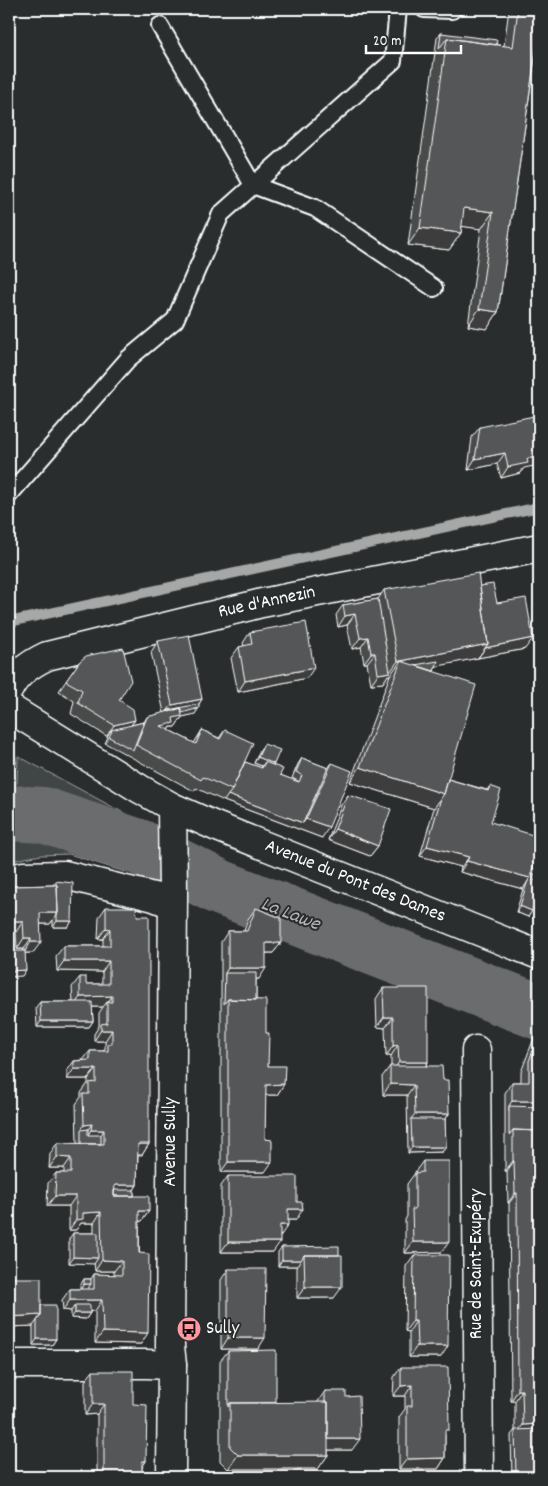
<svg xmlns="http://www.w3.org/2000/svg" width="548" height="1486" font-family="Dekko,sans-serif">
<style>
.green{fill:#414445;stroke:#a0a2a2}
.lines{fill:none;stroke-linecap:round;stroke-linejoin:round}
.stream{stroke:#a6a7a7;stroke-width:10}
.river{stroke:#6a6c6d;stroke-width:56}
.service-casing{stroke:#fff;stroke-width:20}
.minor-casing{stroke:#fff;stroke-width:31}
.tertiary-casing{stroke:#fff;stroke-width:31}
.service{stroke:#2a2d2e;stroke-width:16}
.minor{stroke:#2a2d2e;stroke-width:28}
.tertiary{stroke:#2a2d2e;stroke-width:28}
.wall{fill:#494b4c;stroke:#fff}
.shaded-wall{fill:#3c3d3e;stroke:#fff}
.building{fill:#555758;stroke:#fff}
.labels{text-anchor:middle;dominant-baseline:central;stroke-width:4;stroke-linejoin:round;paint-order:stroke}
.street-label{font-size:19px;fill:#fff;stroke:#2a2d2e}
.poi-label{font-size:19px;fill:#fff;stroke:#2a2d2e;text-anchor:start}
.water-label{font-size:20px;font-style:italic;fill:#b4b6b6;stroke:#2a2d2e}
</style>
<rect width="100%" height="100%" fill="#2a2d2e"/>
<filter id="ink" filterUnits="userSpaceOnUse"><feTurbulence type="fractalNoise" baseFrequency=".02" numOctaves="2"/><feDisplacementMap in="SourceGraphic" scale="10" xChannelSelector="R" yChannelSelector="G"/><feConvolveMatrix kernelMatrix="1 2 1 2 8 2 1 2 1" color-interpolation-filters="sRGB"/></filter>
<g filter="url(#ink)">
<path class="green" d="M18 756 135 819 125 872 69 854 41 855 9 861V784L17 783Z"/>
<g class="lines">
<path class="stream" d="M9 622 539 507
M9 832 43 815"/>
<path class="river" d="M9 813 43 815 139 847 219 887 539 1012"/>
<defs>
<path id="service" d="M424 9 452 10 453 9
M160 26 253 185 315 208 434 288
M9 495 128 359 175 320 221 214 393 61 398 9"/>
<path id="minor" d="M9 689C16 674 32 663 47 656L262 603 539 548
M9 880 23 876 65 875 154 897 172 904
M476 1050 479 1477
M9 1364H146L172 1365"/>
<path id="tertiary" d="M9 708 140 789 172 807 215 826 539 955
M171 1477 172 1365 170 1346 173 892 172 807"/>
</defs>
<use href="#service" class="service-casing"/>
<use href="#minor" class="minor-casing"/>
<use href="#tertiary" class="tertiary-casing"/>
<use href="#service" class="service"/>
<use href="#minor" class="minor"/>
<use href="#tertiary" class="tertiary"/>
</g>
<path class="wall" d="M509 9H539L538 37 498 312 487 329 468 326 481 229 462 226 461 233 449 250 408 245 437 38 441 33 504 46Z
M480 427 524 468 520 473 501 478 497 464 468 470 472 437Z
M480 586 497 603 525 649 436 666 434 671 448 779 487 790 490 786 491 822 531 874 535 875 539 861V890L532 911 528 917 516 912 523 889 460 872 461 867 420 856 434 808 350 782 390 675H388L383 683 371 684 367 663H364L361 647 352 649 347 625 338 627 336 615 343 605 378 599 384 590Z
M539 593V617L535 599Z
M250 632 307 678 238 692 231 658 239 647 244 646 243 643Z
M158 641 202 699 199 704 195 714 182 717 175 727H171L169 730 194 743 202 730 219 738 225 730 245 762 261 768 262 766 254 763 260 750 264 744 273 765 280 775 298 782V781L292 778 298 764 302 758 328 768 332 763 322 838 224 801 196 788 194 791 105 743 108 737 71 714 74 701 59 691 80 661 119 700 135 720 131 725 144 722 147 717 164 713 151 652Z
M348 795 378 846 370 856 328 840 341 805Z
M56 881 72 921 68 927H53V920L50 924H40L33 953H25L22 976 24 949H17L16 932H9V889L11 886 53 885Z
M106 907 149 1144 142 1155H138L137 1185 134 1190V1196L149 1211 142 1221H139L141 1344 95 1343V1311H90V1313L86 1319 71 1318V1311L63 1310 62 1300 70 1289H80V1285L84 1279H91L94 1274 114 1275V1271H95L94 1263H69V1239L73 1233H94V1223H81L76 1230H69V1206H47L48 1183 56 1173H64V1168H49L50 1154 57 1143 77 1144 76 1104 81 1097V1093L88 1083V1079H67V1071L74 1061 83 1060 90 1051H103L105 1049V1041H94V1034L99 1026V1013L103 1007H92L93 1021 89 1027H37L36 1007 40 1002H73L72 987 80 977 86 984H102V972L57 971 56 956 64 946H103V939H98L99 917Z
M256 908 281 943 273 953H266L259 979H256V1000L266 1033 268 1066 284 1084 277 1095H265V1172H221V942L228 931H244L248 919Z
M383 988 428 1062 426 1066 443 1080 449 1114 445 1119 446 1147 442 1152 408 1153 407 1095H383L382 1077 390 1066H391V1056H386L385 1028 377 1027 376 999Z
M539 1027V1477H512L511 1435 515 1430V1401H511L509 1203H508L507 1171H505V1093L512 1082H521V1072L537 1030Z
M423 1161 442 1252 405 1253V1220L407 1216V1184L415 1173V1172Z
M228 1176 296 1220H288L273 1252H221V1186Z
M282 1247 339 1255 334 1298H297V1266H278V1252Z
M414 1255 441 1357H409V1332L405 1331 406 1266Z
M228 1269 258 1349H221V1280Z
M9 1278 41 1305 56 1339 52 1345H33V1326L9 1327Z
M228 1351 276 1403H317L325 1391 346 1397 352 1450H328V1455L318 1469H228L220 1461V1361Z
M401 1367 445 1435V1458L438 1469H399V1417L405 1409V1396H393L394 1377Z
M93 1371 133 1404 146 1461 142 1468V1477H97V1414L85 1415V1381Z"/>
<path class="shaded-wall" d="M464 208 493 212 481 229 452 225Z
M420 228 461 233 449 250 408 245Z
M479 309 498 312 487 329 468 326Z
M505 453 497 464 468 470 475 459Z
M539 456V465L524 468 520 473 501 478 508 467 527 459Z
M355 614 347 625 338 627 345 616Z
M368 637 361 647 352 649 360 638Z
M533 638 525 649 478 658 485 648Z
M488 644 478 658 404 673 401 661Z
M371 653H375L367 663H364Z
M398 661H401L390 675H388L383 683 371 684 378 674 390 672Z
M314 668 307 678 238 692 245 681Z
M202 699 195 710 199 708 195 714 182 717 175 727H171L166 733 154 737 170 715 168 710 164 715 172 705Z
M135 720 127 730 112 731 111 730 107 736 114 725Z
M258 757 274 764 270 769 265 762 262 766 254 763Z
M16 763 9 773V765Z
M360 767 444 794 434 808 350 782Z
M228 795 303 823 306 819 329 827 322 838 224 801Z
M335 829 378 846 370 856 328 840Z
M427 846 469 857 461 867 420 856Z
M467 861 530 878 523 889 460 872Z
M539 876V890L531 887Z
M520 906 532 911 528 917 516 912Z
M40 913H58L50 924H32Z
M12 921H23L16 932H9V926Z
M57 921H72L68 927H53Z
M106 928 110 929 103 939H98Z
M24 938H31L24 949H17Z
M31 942H41L33 953H24Z
M266 943H281L273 953H259Z
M64 961H109L102 972 57 971Z
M228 968H266L259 979H225V973Z
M26 970 22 976 9 977V971Z
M112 996 107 1004V1002L103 1007H73L80 997Z
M384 1017H393L385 1028 377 1027Z
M41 1021H93L89 1027H37Z
M101 1030H112L105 1041H94Z
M398 1045 391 1056H386L393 1046Z
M399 1062H428L421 1073H392Z
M74 1069H96L88 1079H67Z
M284 1084 277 1095H258L266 1085Z
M390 1084 414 1085 407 1095H383Z
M512 1101H539V1112H509V1106Z
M415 1114H449L441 1125 411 1119Z
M92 1124 84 1135 81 1130 84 1125Z
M91 1130H104L97 1141H84Z
M138 1144H149L142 1155H130Z
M412 1147H446L442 1152 408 1153Z
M57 1157 71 1158 64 1168H49Z
M513 1161H514L507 1171H505Z
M228 1162H272L265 1172H221Z
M115 1185H137L130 1196 111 1190Z
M515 1193H517L509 1203H508Z
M55 1196H76L69 1206H47Z
M288 1209H303L296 1220H281Z
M139 1211H149L142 1221 132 1222Z
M101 1212 94 1223H81L76 1230H69L76 1220 83 1213Z
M280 1225H288L281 1235H273Z
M228 1242H280L273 1252H221Z
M413 1242H449L442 1252 405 1253Z
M73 1257 98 1258 94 1264 69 1263Z
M102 1260 122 1261 114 1271H95Z
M282 1260H301L297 1266H278Z
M84 1284H91L87 1290H80Z
M305 1287H342L334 1298H297Z
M70 1300H102L95 1311H75V1305L71 1311 63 1310Z
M75 1313H90L86 1319 71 1318Z
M41 1315 33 1326 9 1327V1317Z
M413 1321H416L409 1332 405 1331Z
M103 1332 148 1333 141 1344 95 1343Z
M228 1338H265L258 1349H221Z
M37 1339H56L52 1345H33Z
M417 1346H448L441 1357H409Z
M412 1385 405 1396H393L401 1386Z
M518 1390H522L515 1401H511Z
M93 1404H104L97 1414 85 1415Z
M539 1424V1435H515L523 1425Z
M325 1439H360L352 1450H318Z
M238 1455H328L318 1469H228Z
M445 1458 438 1469H399L407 1459Z
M142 1461H146L139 1471Z"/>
<path class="building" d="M518 9H539V29L498 312 479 309 493 212 464 208 461 233 420 228 447 38 513 47Z
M441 33 497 40 496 45 447 38 439 49Z
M539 415V456L527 459 528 463 508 467 505 453 475 459 480 427Z
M478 573 488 644 401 661 476 685 444 794 360 767 401 661H398L384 590Z
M493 584 497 603 526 598 533 638 485 648 488 644 480 586Z
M378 599 390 672 378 674 375 653H371L368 637 360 638 355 614 345 616 343 605Z
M306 622 314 668 245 681 239 647 252 644 250 632Z
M189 635 202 699 172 705 158 641Z
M123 648 131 681 119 700 133 709 135 720 114 725 78 703 82 690 66 681 80 661 86 656Z
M438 661 434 671 415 665Z
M199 704V708L182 713 181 708 169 712 168 710Z
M181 708 182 716 173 718 174 723 161 726 196 744 202 730 220 739 225 730 253 743 232 790 203 777 201 780 136 745 147 717Z
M144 722 133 750 109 737 112 731 111 730Z
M9 734H11L16 763 9 765Z
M264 744 280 750 274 764 258 757Z
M302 758 328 768 303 823 228 795 232 790 245 762 262 768 265 762 283 769 280 775 299 782 302 775 296 772Z
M332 763 352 771 329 827 306 819Z
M448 779 488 791 490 786 501 790 491 822 539 837V845L530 878 467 861 469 857 427 846 441 798 444 794Z
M348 795 391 809 378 846 335 829Z
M531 874 537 875 535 881 539 883V887L532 911 520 906 527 883 530 878Z
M56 881 73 883 72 921H57V915L58 913 57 885H56Z
M57 885 58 913H40L41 942H31V938H24L23 921H12L11 886Z
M106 907H136L137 916H149V1144H138L137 1185H115L114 1196H149V1211H139V1253L149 1254 148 1333 103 1332 102 1300H70V1289H94V1274L122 1275V1261L102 1260 101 1212 83 1213V1219L76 1220V1196H55L56 1173H71V1158L57 1157V1143L104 1144V1130H91L92 1124 84 1125 83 1094H89V1083L96 1082V1069H74V1061L90 1060V1051H108V1044H112V1030H101V1024L107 1023V1002H112V996L80 997V977H86V984H109V961H64V946H110V929L106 928Z
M256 908 281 918V943H266V968H228V931H247Z
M9 951H25L26 970 9 971Z
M225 973H256V1000L228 999 224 1004Z
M383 988H428V1062H399L398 1045 393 1046V1017H384Z
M228 999 266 1000V1033H269L268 1066H285L284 1084 266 1085 265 1139 272 1140V1162H228Z
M40 1002H92L93 1021H41Z
M539 1034V1101H512V1082H529V1061Z
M390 1066H442L443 1080H448L449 1114H415L414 1085 390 1084Z
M509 1106 539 1107V1131L513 1130 509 1135Z
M411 1119H445L446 1147H412Z
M88 1129V1135H101V1144H81V1130Z
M513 1130 539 1131V1424L523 1425 522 1390H518L517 1193H515L514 1161H513Z
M423 1161H449V1242H413L412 1209H415V1173L423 1172Z
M228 1176H297V1202H302L303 1209H288V1225H280V1242H228Z
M114 1190H134V1196H114Z
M73 1233H98V1258L73 1257Z
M339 1246V1255H304L301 1260H282V1247Z
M304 1255H342V1287H305Z
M414 1255H449L448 1346H417L416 1321H413Z
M228 1269H266L265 1338H228Z
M9 1278H41V1315L9 1317Z
M84 1279H91V1284H84Z
M41 1305H56V1339H37V1321L41 1315Z
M75 1305H90V1313H75Z
M276 1350V1403H230L228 1407V1351Z
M401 1367H448L449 1430H445V1458L407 1459V1406H412V1385L401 1386Z
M93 1371H133V1404L147 1405 146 1461H142V1477H104V1404H93Z
M325 1391H346V1397L359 1396 360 1439H328V1402H325Z
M328 1402V1455H238L230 1447V1403Z
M539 1429V1477H516L515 1430Z"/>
</g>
<defs>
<symbol id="bus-disc" viewBox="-11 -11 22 22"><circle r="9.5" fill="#ff9aa2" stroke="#2a2d2e"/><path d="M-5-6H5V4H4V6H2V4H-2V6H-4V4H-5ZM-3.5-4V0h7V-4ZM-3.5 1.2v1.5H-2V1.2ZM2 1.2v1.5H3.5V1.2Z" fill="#111"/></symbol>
</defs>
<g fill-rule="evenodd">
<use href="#bus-disc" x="175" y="1315" width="28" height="28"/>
</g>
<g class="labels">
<g class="street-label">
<text transform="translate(267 603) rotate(-12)">Rue d'Annezin</text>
<text transform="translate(355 882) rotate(22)">Avenue du Pont des Dames</text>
<text transform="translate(171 1142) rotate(-90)">Avenue Sully</text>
<text transform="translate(477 1264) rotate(-90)">Rue de Saint-Exupéry</text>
</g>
<g class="poi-label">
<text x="206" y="1329">Sully</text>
</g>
<g class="water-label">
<text transform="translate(290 915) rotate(21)">La Lawe</text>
</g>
</g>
<rect width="548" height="1486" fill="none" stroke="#2a2d2e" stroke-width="30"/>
<rect x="15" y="15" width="518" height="1456" fill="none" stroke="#fff" stroke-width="2" filter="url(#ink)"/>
<path d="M366 45v8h95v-8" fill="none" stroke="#ffffff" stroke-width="2.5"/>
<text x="373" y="45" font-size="15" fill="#ffffff" stroke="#2a2d2e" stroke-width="4" paint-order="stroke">20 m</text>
</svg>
